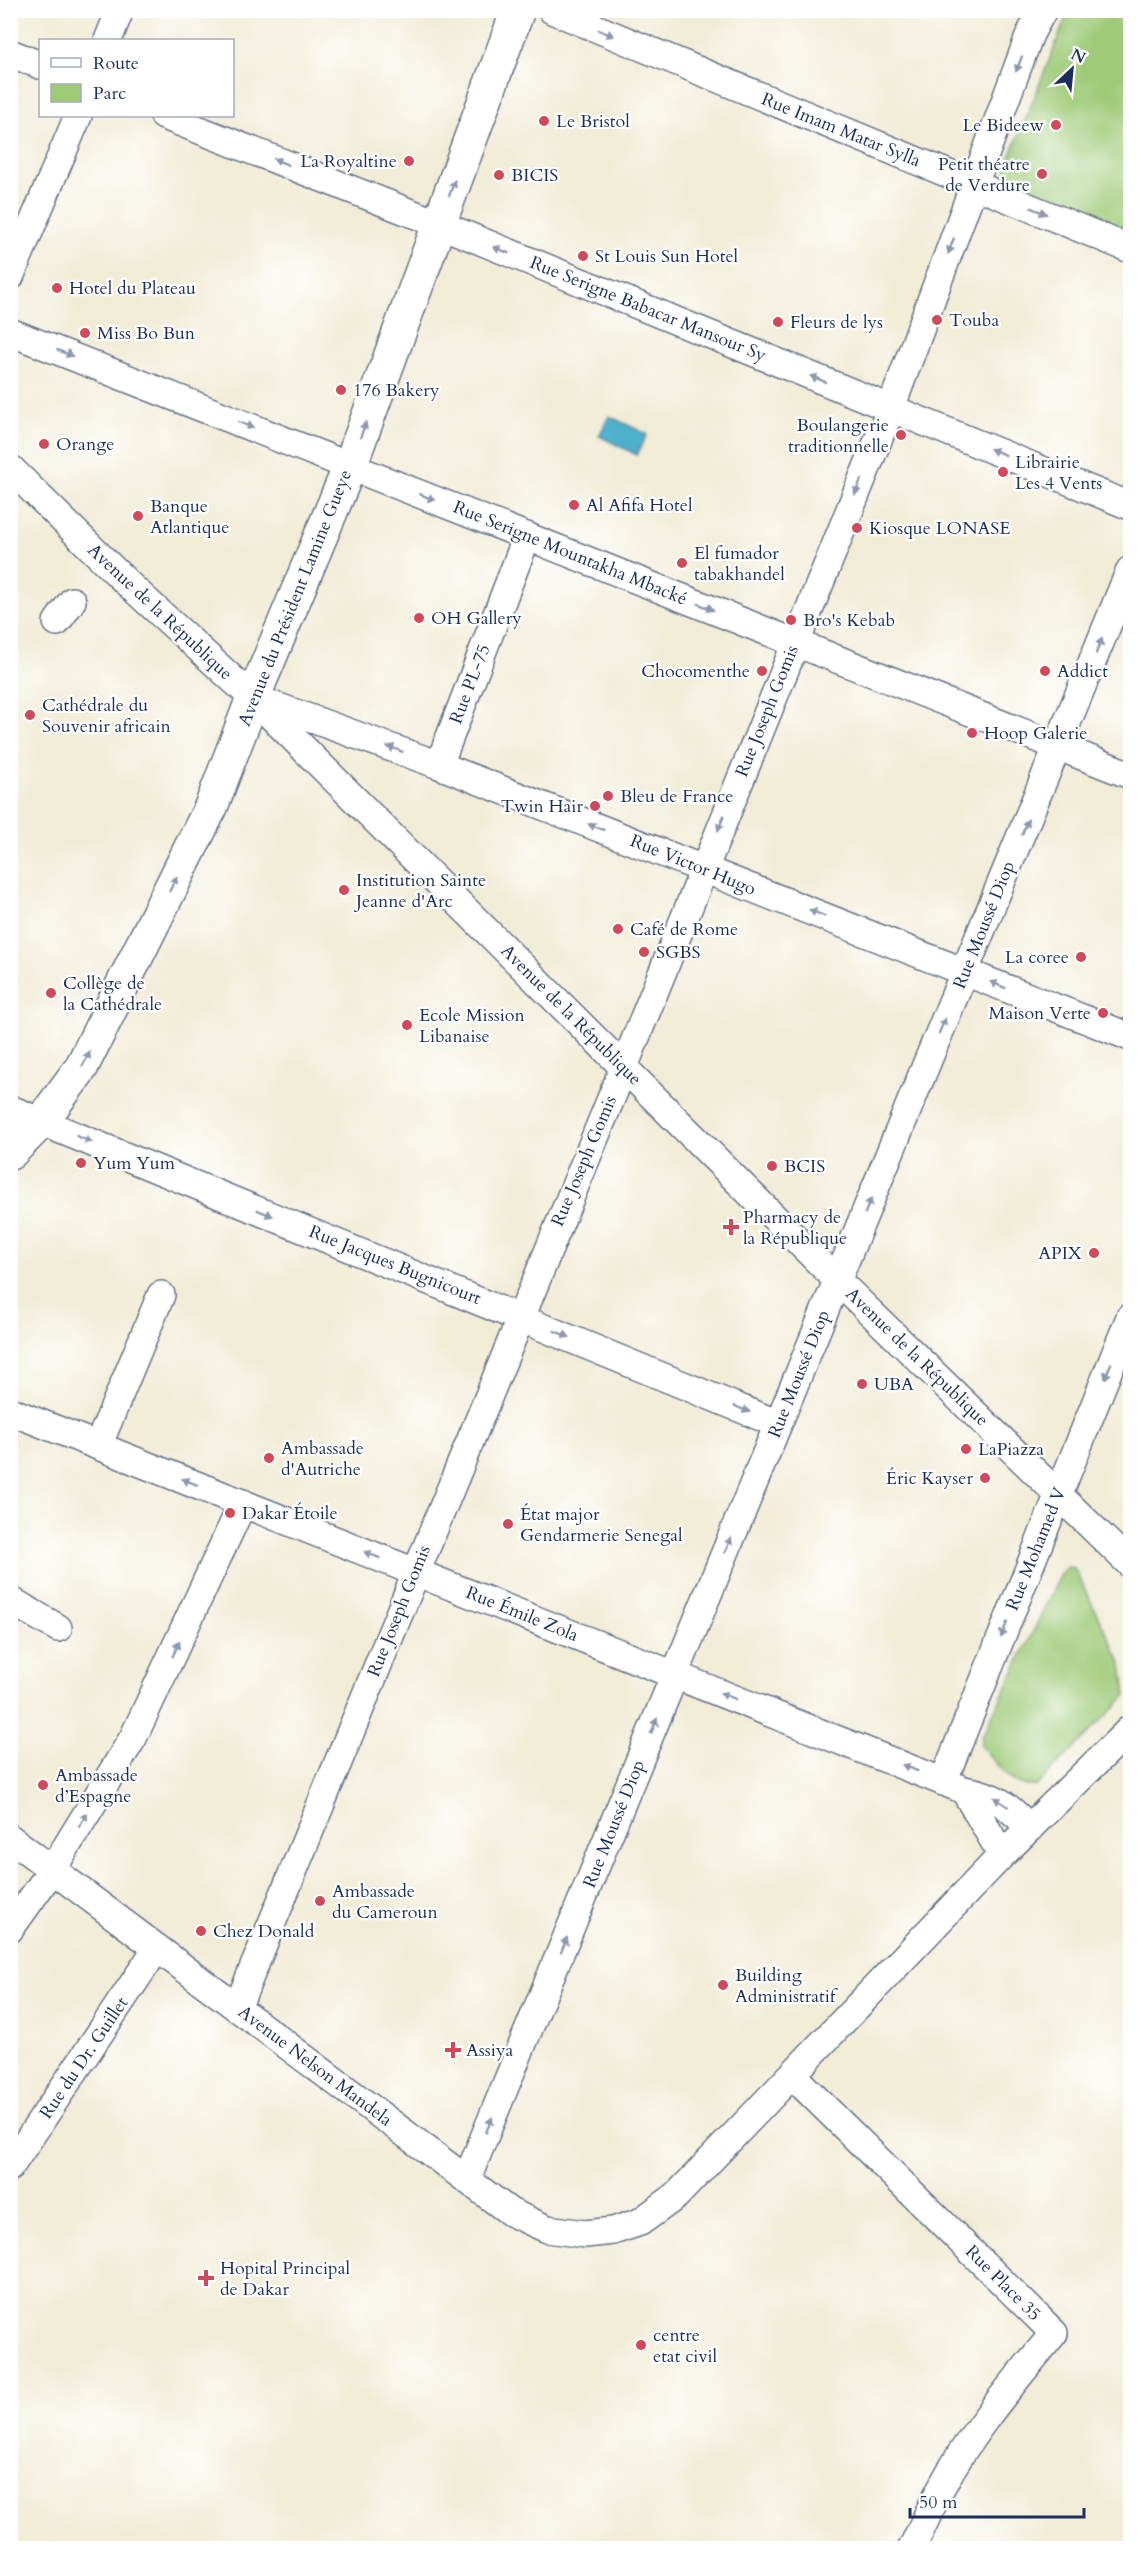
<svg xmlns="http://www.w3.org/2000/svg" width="1141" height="2559" font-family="Cardo,serif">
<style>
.green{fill:#9fcb78;stroke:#5d7d6b;stroke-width:1.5}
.water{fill:#4eb1cd;stroke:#347096;stroke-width:1.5}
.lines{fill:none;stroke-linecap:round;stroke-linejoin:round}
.minor-casing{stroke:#667188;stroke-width:30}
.major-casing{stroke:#667188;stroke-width:36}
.minor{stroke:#fff;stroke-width:27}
.major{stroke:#fff;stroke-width:33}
.oneway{fill:#8d97ae}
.poi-dot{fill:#d1495b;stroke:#fff;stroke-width:2}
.labels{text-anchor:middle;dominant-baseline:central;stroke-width:4.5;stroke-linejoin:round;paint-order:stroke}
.poi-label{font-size:18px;fill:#1b2f5e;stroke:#fff;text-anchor:start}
.street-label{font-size:18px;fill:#1b2f5e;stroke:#fff}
</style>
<rect width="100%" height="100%" fill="#fff"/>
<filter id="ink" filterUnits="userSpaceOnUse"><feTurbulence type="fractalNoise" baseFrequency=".0167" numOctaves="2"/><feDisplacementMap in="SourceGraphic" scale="12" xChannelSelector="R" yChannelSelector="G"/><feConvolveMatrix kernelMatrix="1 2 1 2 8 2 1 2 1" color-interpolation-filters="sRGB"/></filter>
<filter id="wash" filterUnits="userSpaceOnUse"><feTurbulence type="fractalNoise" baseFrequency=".008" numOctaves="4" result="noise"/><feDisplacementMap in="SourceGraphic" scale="24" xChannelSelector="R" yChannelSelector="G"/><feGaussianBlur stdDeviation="1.35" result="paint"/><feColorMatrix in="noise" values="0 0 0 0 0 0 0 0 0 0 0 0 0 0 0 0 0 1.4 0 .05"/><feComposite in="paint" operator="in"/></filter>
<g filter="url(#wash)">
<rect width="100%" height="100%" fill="#f1ecd6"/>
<path class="green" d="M1069 11H1130V232L1010 180 1006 167Z
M1067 1567 1074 1568 1122 1664 1126 1696 1036 1786C1010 1789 997 1763 981 1746L982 1737 1061 1574Z"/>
<path class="water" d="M609 416 647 434 637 455 599 436Z"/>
</g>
<g filter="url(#ink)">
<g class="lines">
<defs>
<path id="minor" d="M552 10 1130 249
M108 40 120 10
M10 53 40 65
M164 116 439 224 1130 506
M10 277 78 116
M10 332 1130 775
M10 468 126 582 253 698 837 1280 1130 1564
M57 622 72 601
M262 701 439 765 1130 1037
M439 765 527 536
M10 1109 778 1424
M10 1411 964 1790C996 1795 1007 1805 1030 1828
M98 1446 161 1295
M10 1600 58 1628
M943 1782 1130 1317
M964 1790 1002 1855
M10 1838 510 2212 547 2229 585 2234 613 2231 640 2222 676 2196 1002 1855 1130 1729
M10 1929 52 1870 133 1738 243 1503
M237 2008 624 1067 891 408 1030 34 1043 10
M793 2076 1054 2333C1014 2382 972 2430 942 2486 931 2506 922 2528 912 2548
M10 2167 157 1948
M467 2179 1130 570"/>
<path id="major" d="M10 1153 41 1122 81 1068 211 807 253 698 350 466 518 10"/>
</defs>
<use href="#minor" class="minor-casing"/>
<use href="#major" class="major-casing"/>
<use href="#minor" class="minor"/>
<use href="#major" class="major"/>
</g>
<defs><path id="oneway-solid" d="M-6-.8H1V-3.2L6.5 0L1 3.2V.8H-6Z" transform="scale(1.5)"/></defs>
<g class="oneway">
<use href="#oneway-solid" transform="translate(606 33) rotate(22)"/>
<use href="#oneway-solid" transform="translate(1019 64) rotate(111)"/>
<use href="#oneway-solid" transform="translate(281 162) rotate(-158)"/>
<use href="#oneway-solid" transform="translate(452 188) rotate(-70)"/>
<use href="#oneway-solid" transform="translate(1039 211) rotate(22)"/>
<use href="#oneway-solid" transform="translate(951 246) rotate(110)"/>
<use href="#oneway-solid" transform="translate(501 250) rotate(-158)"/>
<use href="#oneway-solid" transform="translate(65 353) rotate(22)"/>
<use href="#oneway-solid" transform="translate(818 379) rotate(-158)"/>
<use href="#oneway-solid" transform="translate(246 425) rotate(22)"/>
<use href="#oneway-solid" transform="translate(363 430) rotate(-70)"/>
<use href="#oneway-solid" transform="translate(998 452) rotate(-158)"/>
<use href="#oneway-solid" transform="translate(858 487) rotate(112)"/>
<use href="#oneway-solid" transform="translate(427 497) rotate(22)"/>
<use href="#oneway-solid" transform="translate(706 607) rotate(22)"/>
<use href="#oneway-solid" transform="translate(1099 646) rotate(-68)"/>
<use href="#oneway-solid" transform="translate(395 749) rotate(-160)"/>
<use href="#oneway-solid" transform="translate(721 823) rotate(112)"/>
<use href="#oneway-solid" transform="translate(596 827) rotate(-159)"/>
<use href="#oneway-solid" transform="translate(1025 827) rotate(-68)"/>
<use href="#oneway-solid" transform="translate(173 884) rotate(-64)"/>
<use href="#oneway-solid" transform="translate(817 913) rotate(-158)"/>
<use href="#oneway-solid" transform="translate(998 985) rotate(-158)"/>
<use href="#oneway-solid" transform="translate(942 1026) rotate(-67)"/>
<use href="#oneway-solid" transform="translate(86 1059) rotate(-64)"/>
<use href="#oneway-solid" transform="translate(84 1139) rotate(22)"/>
<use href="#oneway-solid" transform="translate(868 1206) rotate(-67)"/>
<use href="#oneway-solid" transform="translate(265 1213) rotate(22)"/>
<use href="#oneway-solid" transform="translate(562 1334) rotate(23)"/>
<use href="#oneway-solid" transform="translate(1108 1371) rotate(112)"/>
<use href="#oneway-solid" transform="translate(742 1409) rotate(23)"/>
<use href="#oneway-solid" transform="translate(190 1482) rotate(-158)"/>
<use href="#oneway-solid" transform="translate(728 1545) rotate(-68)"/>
<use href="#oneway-solid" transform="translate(372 1555) rotate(-158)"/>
<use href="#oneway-solid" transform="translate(1004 1630) rotate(112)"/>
<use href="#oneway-solid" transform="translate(176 1649) rotate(-65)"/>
<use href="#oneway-solid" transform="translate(728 1696) rotate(-158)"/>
<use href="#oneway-solid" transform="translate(654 1726) rotate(-68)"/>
<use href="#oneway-solid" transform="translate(910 1768) rotate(-158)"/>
<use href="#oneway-solid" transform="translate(1001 1802) rotate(-147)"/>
<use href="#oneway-solid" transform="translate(83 1820) rotate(-59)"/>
<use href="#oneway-solid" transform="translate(564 1945) rotate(-68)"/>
<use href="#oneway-solid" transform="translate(489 2125) rotate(-68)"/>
</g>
</g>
<g class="poi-dot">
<circle cx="544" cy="121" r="6"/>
<circle cx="1056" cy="125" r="6"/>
<circle cx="409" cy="161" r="6"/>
<circle cx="1042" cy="174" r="6"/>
<circle cx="499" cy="175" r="6"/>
<circle cx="583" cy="256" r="6"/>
<circle cx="57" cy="288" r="6"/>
<circle cx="937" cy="320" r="6"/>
<circle cx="778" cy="322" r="6"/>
<circle cx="85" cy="333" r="6"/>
<circle cx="341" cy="390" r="6"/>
<circle cx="901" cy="435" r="6"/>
<circle cx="44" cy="444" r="6"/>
<circle cx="1003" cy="472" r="6"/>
<circle cx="574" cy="505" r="6"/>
<circle cx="138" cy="516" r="6"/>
<circle cx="857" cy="528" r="6"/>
<circle cx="682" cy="563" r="6"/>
<circle cx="419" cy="618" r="6"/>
<circle cx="791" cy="620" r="6"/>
<circle cx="762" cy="671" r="6"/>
<circle cx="1045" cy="671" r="6"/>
<circle cx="30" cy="715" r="6"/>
<circle cx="972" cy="733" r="6"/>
<circle cx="608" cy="796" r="6"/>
<circle cx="595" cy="806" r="6"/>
<circle cx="344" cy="890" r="6"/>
<circle cx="618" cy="929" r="6"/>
<circle cx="644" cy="952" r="6"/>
<circle cx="1081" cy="957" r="6"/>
<circle cx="51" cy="993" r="6"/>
<circle cx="1103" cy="1013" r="6"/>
<circle cx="407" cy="1025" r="6"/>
<circle cx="81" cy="1163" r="6"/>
<circle cx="772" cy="1166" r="6"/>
<path d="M728 1218h6v6h6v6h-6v6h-6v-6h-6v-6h6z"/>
<circle cx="1094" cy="1253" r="6"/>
<circle cx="862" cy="1384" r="6"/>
<circle cx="966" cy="1449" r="6"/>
<circle cx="269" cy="1458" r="6"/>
<circle cx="985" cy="1478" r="6"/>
<circle cx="230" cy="1513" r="6"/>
<circle cx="508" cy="1524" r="6"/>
<circle cx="43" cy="1785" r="6"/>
<circle cx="320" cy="1901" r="6"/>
<circle cx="201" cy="1931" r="6"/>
<circle cx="723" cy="1985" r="6"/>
<path d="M450 2041h6v6h6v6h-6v6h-6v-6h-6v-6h6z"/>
<path d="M203 2269h6v6h6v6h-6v6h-6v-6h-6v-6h6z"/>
<circle cx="641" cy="2345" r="6"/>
</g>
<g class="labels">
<g class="poi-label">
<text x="556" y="121">Le Bristol</text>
<text x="1044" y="125" text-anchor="end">Le Bideew</text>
<text x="397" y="161" text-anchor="end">La Royaltine</text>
<text x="1030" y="164" text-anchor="end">Petit théatre<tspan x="1030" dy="21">de Verdure</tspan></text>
<text x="511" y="175">BICIS</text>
<text x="595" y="256">St Louis Sun Hotel</text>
<text x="69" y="288">Hotel du Plateau</text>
<text x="949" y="320">Touba</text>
<text x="790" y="322">Fleurs de lys</text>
<text x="97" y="333">Miss Bo Bun</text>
<text x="353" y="390">176 Bakery</text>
<text x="889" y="425" text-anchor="end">Boulangerie<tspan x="889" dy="21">traditionnelle</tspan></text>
<text x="56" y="444">Orange</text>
<text x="1015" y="462">Librairie<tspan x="1015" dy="21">Les 4 Vents</tspan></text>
<text x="586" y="505">Al Afifa Hotel</text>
<text x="150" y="506">Banque<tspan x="150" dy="21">Atlantique</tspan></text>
<text x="869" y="528">Kiosque LONASE</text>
<text x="694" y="553">El fumador<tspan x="694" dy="21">tabakhandel</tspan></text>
<text x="431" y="618">OH Gallery</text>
<text x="803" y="620">Bro's Kebab</text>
<text x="750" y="671" text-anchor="end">Chocomenthe</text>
<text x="1057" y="671">Addict</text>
<text x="42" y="705">Cathédrale du<tspan x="42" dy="21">Souvenir africain</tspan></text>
<text x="984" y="733">Hoop Galerie</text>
<text x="620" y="796">Bleu de France</text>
<text x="583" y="806" text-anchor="end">Twin Hair</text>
<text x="356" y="880">Institution Sainte<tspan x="356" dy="21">Jeanne d'Arc</tspan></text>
<text x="630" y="929">Café de Rome</text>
<text x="656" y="952">SGBS</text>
<text x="1069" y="957" text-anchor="end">La coree</text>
<text x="63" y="983">Collège de<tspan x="63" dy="21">la Cathédrale</tspan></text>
<text x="1091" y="1013" text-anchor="end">Maison Verte</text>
<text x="419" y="1015">Ecole Mission<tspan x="419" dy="21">Libanaise</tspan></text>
<text x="93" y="1163">Yum Yum</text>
<text x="784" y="1166">BCIS</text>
<text x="743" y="1217">Pharmacy de<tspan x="743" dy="21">la République</tspan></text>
<text x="1082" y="1253" text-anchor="end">APIX</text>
<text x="874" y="1384">UBA</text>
<text x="281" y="1448">Ambassade<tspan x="281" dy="21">d'Autriche</tspan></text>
<text x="978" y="1449">LaPiazza</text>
<text x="973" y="1478" text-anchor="end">Éric Kayser</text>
<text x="242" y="1513">Dakar Étoile</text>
<text x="520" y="1514">État major<tspan x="520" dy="21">Gendarmerie Senegal</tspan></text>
<text x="55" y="1775">Ambassade<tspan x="55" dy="21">d’Espagne</tspan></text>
<text x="332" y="1891">Ambassade<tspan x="332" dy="21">du Cameroun</tspan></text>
<text x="213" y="1931">Chez Donald</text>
<text x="735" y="1975">Building<tspan x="735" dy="21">Administratif</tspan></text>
<text x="466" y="2050">Assiya</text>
<text x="220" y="2268">Hopital Principal<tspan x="220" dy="21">de Dakar</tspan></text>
<text x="653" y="2335">centre<tspan x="653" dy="21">etat civil</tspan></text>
</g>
<g class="street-label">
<text transform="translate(841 130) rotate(22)">Rue Imam Matar Sylla</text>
<text transform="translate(648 309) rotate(22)">Rue Serigne Babacar Mansour Sy</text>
<text transform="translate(570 553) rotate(22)">Rue Serigne Mountakha Mbacké</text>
<text transform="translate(295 598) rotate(-68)">Avenue du Président Lamine Gueye</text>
<text transform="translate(160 612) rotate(43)">Avenue de la République</text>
<text transform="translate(470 684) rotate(-69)">Rue PL-75</text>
<text transform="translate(767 711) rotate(-68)">Rue Joseph Gomis</text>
<text transform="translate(693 865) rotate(22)">Rue Victor Hugo</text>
<text transform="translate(984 925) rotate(-68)">Rue Moussé Diop</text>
<text transform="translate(571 1015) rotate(45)">Avenue de la République</text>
<text transform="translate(584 1161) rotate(-67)">Rue Joseph Gomis</text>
<text transform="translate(395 1265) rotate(22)">Rue Jacques Bugnicourt</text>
<text transform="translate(917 1357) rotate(44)">Avenue de la République</text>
<text transform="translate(799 1374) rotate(-68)">Rue Moussé Diop</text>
<text transform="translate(1036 1549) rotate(-68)">Rue Mohamed V</text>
<text transform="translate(399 1611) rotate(-68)">Rue Joseph Gomis</text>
<text transform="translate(522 1614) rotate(22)">Rue Émile Zola</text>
<text transform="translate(614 1824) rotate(-68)">Rue Moussé Diop</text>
<text transform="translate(84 2058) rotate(-56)">Rue du Dr. Guillet</text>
<text transform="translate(315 2066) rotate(37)">Avenue Nelson Mandela</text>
<text transform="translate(1003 2283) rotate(45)">Rue Place 35</text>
</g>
</g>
<rect width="1141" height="2559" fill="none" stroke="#fff" stroke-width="36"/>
<rect x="39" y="39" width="195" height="78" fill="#ffffff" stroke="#a4acbf" stroke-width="1.5"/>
<rect x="51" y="58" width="30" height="9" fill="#ffffff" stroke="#a4acbf" stroke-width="1.5"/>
<text x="93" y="69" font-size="18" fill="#1b2f5e">Route</text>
<rect x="51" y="84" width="30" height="18" fill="#9fcb78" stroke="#a4acbf" stroke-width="1.5"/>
<text x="93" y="99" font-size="18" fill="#1b2f5e">Parc</text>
<g transform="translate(1072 69) rotate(26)" stroke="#ffffff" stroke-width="4.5" paint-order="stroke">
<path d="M0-4.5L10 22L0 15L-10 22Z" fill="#1b2f5e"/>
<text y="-9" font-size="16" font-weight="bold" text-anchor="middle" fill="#1b2f5e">N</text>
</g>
<path d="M910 2508v9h174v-9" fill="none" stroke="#1b2f5e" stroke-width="3"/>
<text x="919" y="2508" font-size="18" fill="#1b2f5e" stroke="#ffffff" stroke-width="4.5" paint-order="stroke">50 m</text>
</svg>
